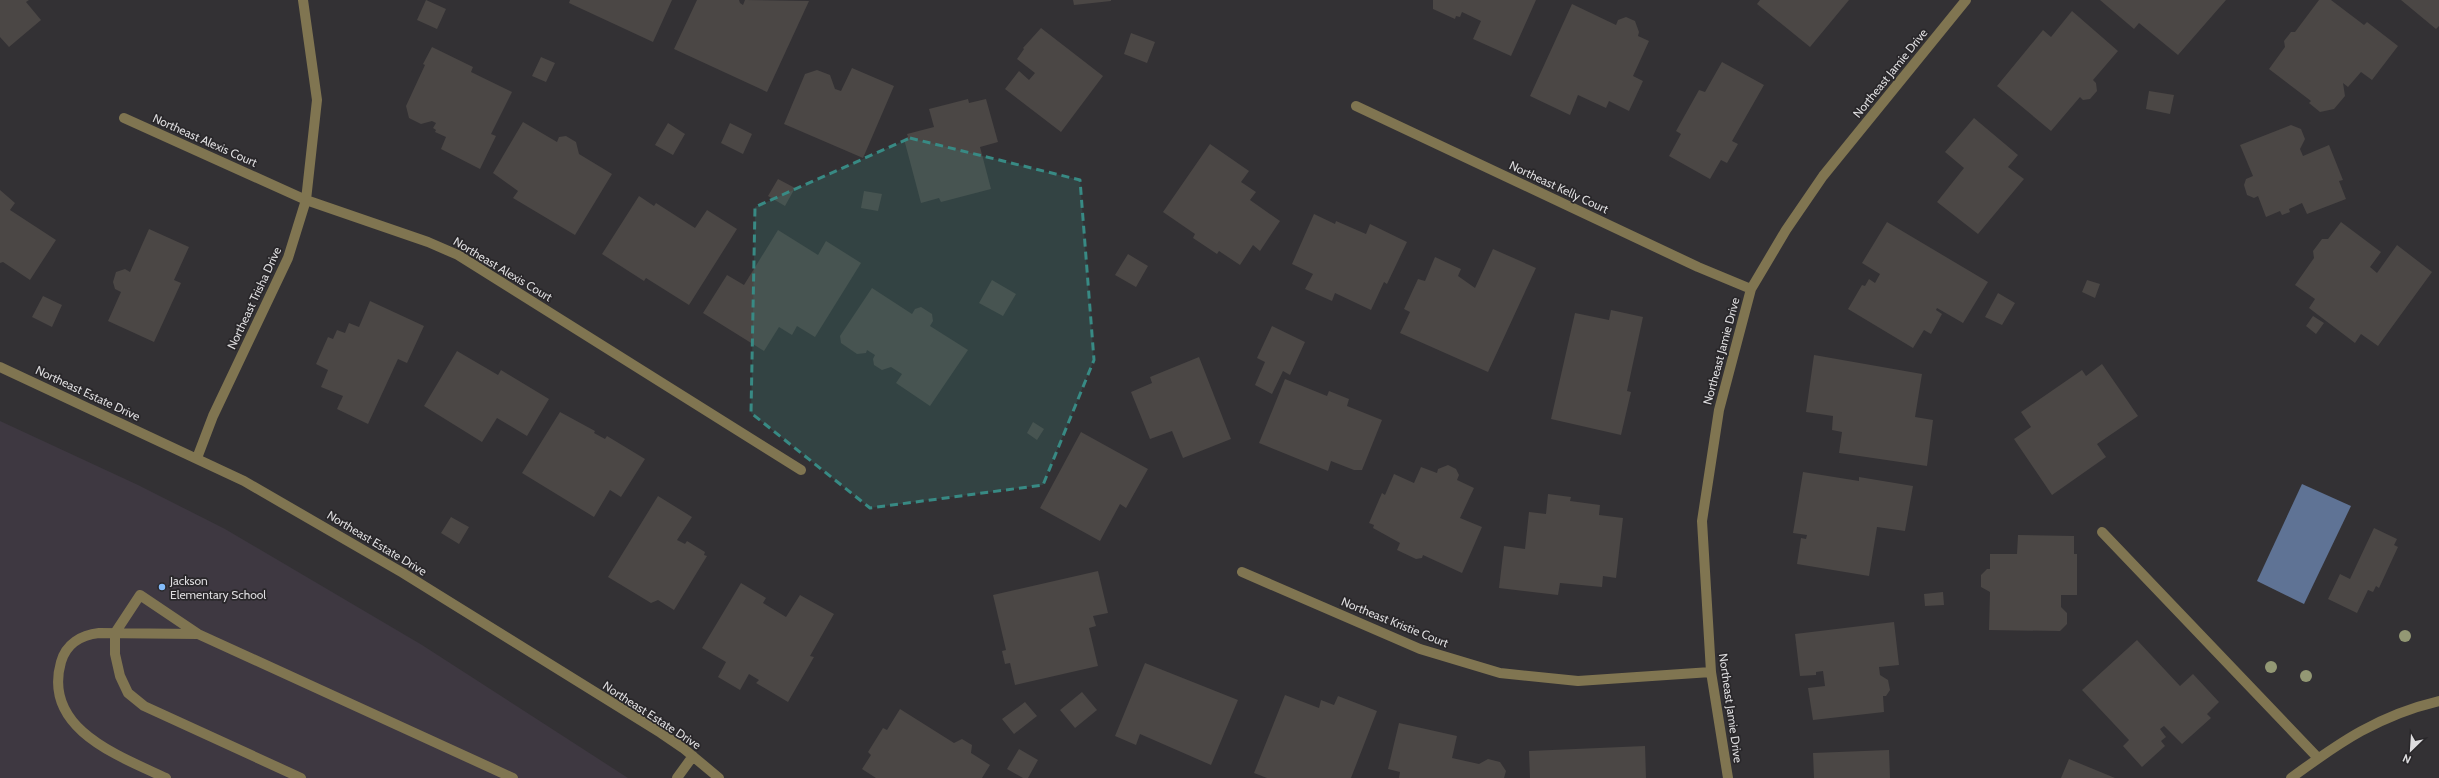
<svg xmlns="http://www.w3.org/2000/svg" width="2439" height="778" font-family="Cabin,sans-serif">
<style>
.built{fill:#3e3841}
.water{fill:#5f7395}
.building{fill:#4b4745}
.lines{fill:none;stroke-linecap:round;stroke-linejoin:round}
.minor{stroke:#807551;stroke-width:10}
.tree{fill:#939874}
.marked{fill:#388a84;fill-opacity:0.2;stroke:#388a84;stroke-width:3;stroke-dasharray:8 5;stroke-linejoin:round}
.poi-dot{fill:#84bcfb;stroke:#29272a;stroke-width:1.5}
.labels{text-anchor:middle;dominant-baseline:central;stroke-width:3.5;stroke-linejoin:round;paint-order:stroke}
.street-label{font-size:12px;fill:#dddcde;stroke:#29272a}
.poi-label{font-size:12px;fill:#dddcde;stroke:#29272a;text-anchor:start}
</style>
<rect width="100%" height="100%" fill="#333134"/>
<path class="built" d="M0 421 138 485 225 529 422 645 628 778H0Z"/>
<path class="water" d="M2302 484 2351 506 2304 604 2257 581Z"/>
<path class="building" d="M0 0H29L26 2 41 20 9 47 0 37Z
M426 0 446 9 437 29 417 20Z
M570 0H672L653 42 569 3Z
M697 0H739L740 3 743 5 745 0 809 1 767 92 674 49Z
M1073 0H1111V1L1074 5Z
M1433 0H1536L1511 56 1473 39 1481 21 1462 12 1460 17 1456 16 1455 19 1433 9Z
M1760 0H1849L1810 47 1757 4Z
M2100 0H2226L2178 55 2139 23 2134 29Z
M2319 0H2331L2364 25 2367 22 2398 46 2372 80 2361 72 2348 87 2343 83 2345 96 2334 109 2320 112 2309 103 2311 101 2269 69 2285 47 2284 41 2291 32H2295Z
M2401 0H2439V26L2436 29Z
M1572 4 1616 25 1618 20 1626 17 1635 21 1639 32 1638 36 1649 41 1633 76 1643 81 1629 111 1609 101 1606 108 1578 95 1570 115 1530 96Z
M2072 11 2118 51 2093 80 2096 83 2097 91 2090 99 2083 100 2080 97 2051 131 1997 86 2043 30 2051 37Z
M1041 28 1103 76 1061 132 1005 89 1019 71 1029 80 1035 73 1017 59 1024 49 1023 48Z
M1131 33 1155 42 1147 63 1124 54Z
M432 47 473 67 471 72 512 92 491 134 496 136 480 169 441 149 446 137 435 132 436 130 433 128 436 123 432 121 421 124 409 118 406 106 425 65 423 64Z
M541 57 555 63 546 82 532 76Z
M1722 62 1764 85 1732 141 1738 144 1727 163 1721 160 1710 179 1669 156 1681 134 1676 131 1699 90 1705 92Z
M852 68 894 86 863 158 784 124 805 74 817 70 830 75 835 89 841 91Z
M2149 91 2174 95 2170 114 2146 109Z
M968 99 969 103 986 99 998 142 980 147 991 189 941 202 939 198 921 203 904 139 908 137 907 134 934 127 929 109Z
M1974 118 2018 155 2008 167 2024 179 1978 234 1937 202 1964 168 1945 152Z
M523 122 557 142 559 137 566 136 576 142 579 154 612 174 575 235 513 198 518 191 493 173Z
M668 123 685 134 673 155 655 145Z
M730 123 752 134 743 154 721 143Z
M2291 125 2301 129 2305 139 2300 149 2303 156 2329 145 2343 180 2339 181 2346 199 2307 214 2302 203 2289 209 2290 212 2282 215 2280 211 2266 217 2258 196 2254 198 2247 195 2244 185 2246 179 2253 176 2240 145Z
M1210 144 1249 171 1241 182 1256 192 1250 200 1280 221 1260 251 1253 245 1240 265 1219 251 1217 254 1193 238 1195 234 1163 212Z
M778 179 795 188 785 206 768 196Z
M0 190 15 203 10 210 56 240 30 280 3 262 0 263Z
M864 191 882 194 878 211 861 208Z
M639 196 654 206 656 203 695 228 707 210 737 229 689 305 646 278 644 281 602 254Z
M1314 214 1335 224 1336 221 1366 234 1370 224 1407 242 1387 284 1384 282 1371 310 1335 293 1332 301 1305 289 1313 274 1292 264Z
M1887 222 1988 282 1963 323 1937 308 1936 310 1942 314 1931 334 1924 330 1913 348 1848 309 1862 285 1865 286 1869 279 1875 283 1880 274 1862 263Z
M2341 222 2381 252 2370 267 2377 273 2397 245 2432 272 2378 346 2361 334 2355 343 2309 308 2315 299 2295 285 2314 258 2313 251 2322 239H2328Z
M149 229 189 247 174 280 181 283 154 342 108 321 121 292 115 289 113 282 116 272 125 269 130 272Z
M778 230 818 255 826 241 861 263 815 337 797 326 792 335 779 327 764 351 703 313 727 275 744 285Z
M1493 249 1536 268 1488 372 1400 333 1410 312 1404 309 1418 279 1425 281 1435 257 1461 269 1458 276 1475 288Z
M1128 254 1148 266 1136 287 1115 275Z
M992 280 1016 294 1003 316 979 303Z
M2087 280 2100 284 2095 298 2082 292Z
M872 288 912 314 915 309 921 307 932 314 933 321 930 326 968 350 930 406 896 383 902 374 891 367 882 370 874 365 873 359 875 355 867 350 866 353 857 354 841 343 840 336Z
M1998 293 2015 303 2002 325 1985 317Z
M43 296 62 305 52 327 32 317Z
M370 301 424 326 407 363 398 359 368 424 337 409 343 396 321 387 328 370 316 364 328 337 333 339 337 330 345 333 349 323 359 327Z
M1611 310 1643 317 1627 391 1631 392 1621 435 1551 419 1575 313 1609 320Z
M2313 316 2324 323 2316 334 2306 326Z
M1272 326 1305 342 1290 375 1283 371 1272 394 1255 385 1265 362 1257 358Z
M457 351 498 375 501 370 549 399 527 436 497 418 482 442 424 406Z
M1814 355 1922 374 1915 417 1933 420 1927 466 1839 453 1842 432 1832 430 1833 416 1806 412Z
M1199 357 1231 439 1183 458 1172 431 1150 439 1131 392 1152 383 1150 377Z
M2102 364 2138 416 2097 444 2106 457 2052 495 2014 439 2031 427 2021 412 2082 370 2086 376Z
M1285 379 1327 396 1329 391 1349 399 1347 406 1382 420 1362 470H1354L1331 461 1328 471 1259 443Z
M560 412 595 431 594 433 605 439 607 436 645 459 621 497 610 490 594 517 522 473Z
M1033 422 1044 429 1037 440 1027 433Z
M1081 432 1148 469 1126 508 1120 504 1100 541 1040 508Z
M1448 465 1456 469 1459 475 1457 480 1474 488 1460 518 1482 527 1462 573 1423 555 1422 558 1416 559 1397 550 1400 543 1373 528 1374 525 1369 523 1382 493 1385 495 1394 474 1414 483 1421 467 1437 473 1438 469Z
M1803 472 1859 481V477L1913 486 1905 531 1877 527 1869 576 1797 564 1801 538 1806 539 1807 535 1793 533Z
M1548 494 1571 497 1570 501 1600 505 1599 515 1623 518 1616 578 1603 576 1602 587 1560 583 1558 595 1499 588 1504 546 1525 549 1529 512 1546 514Z
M658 496 692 517 677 540 685 544 687 541 705 552 704 555 707 556 674 610 658 600 651 603 608 577Z
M451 517 469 527 459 544 441 533Z
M2374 528 2397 539 2394 545 2398 547 2379 588 2376 586 2373 592 2368 590 2357 613 2328 599 2340 574 2350 579Z
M2018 535 2074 536V554H2077V595H2061V607L2067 613V624L2060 631 1989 630 1990 592 1981 587V575L1987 569H1990V554H2017Z
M1098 571 1108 613 1093 616 1096 626 1089 628 1098 666 1015 685 1010 663 1005 664 1002 651 1006 650 993 595Z
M741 583 766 598 763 603 786 617 800 595 834 614 810 656 814 657 788 702 756 683 759 680 749 674 740 690 718 677 726 662 702 648Z
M1943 592 1944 605 1925 606 1924 594Z
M1894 622 1899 665 1879 667 1880 675 1888 680 1890 690 1886 696H1883L1884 712 1813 720 1808 688 1825 686 1823 671 1816 672V675L1800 676 1795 634Z
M2137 640 2180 686 2193 674 2219 702 2207 714 2211 718 2182 744 2164 726 2160 729 2166 737 2161 741 2165 746 2142 767 2123 746 2129 740 2082 690Z
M1145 663 1238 700 1211 765 1140 734 1136 745 1115 736Z
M1082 692 1097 710 1075 728 1060 710Z
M1285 695 1319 708 1321 700 1334 705 1338 696 1377 711 1351 778H1267L1254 773Z
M1025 702 1037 716 1014 734 1002 719Z
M900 709 954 743 962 739 972 745 971 753 990 765 982 778H876L862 769 871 755 868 752 883 728 887 730Z
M1399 723 1457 736 1452 758 1479 764 1488 759 1500 762 1506 771 1504 778H1399L1400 772 1388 769Z
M1645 746 1646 778H1530L1529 751Z
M1019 749 1038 760 1028 778H1023L1007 769Z
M1889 750 1890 778H1814L1813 753Z
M2069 759 2115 778H2061Z"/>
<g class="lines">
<path class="minor" d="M1356 106 1698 267 1751 289
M124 118 306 200 428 242 458 255 801 470
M0 367 244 481 403 573 661 733 683 748 719 778
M197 458 213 416 288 258 306 200 317 100 303 0
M2102 532 2318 758
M1242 572 1420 649 1500 673 1578 681 1711 672
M166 778C119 756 42 729 61 662 66 644 81 635 99 633L198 634
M301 778 144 706 128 693 120 676 115 654V633L140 595 198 634 513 778
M677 778 693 756
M1728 778 1711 672 1702 521 1719 410 1751 289 1786 230 1823 176 1966 0
M2291 778C2340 742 2379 715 2439 701"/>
</g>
<g class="tree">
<circle cx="2405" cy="636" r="6"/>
<circle cx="2271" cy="667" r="6"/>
<circle cx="2306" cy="676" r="6"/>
</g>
<path class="marked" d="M910 138 1080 180 1094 360 1043 485 870 508 751 413 755 207Z"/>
<circle class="poi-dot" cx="162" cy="587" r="4"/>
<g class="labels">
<g class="street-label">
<text transform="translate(1890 73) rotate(-51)">Northeast Jamie Drive</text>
<text transform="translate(205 140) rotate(24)">Northeast Alexis Court</text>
<text transform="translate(1559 187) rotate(25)">Northeast Kelly Court</text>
<text transform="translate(503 269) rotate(31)">Northeast Alexis Court</text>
<text transform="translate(254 298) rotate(-65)">Northeast Trisha Drive</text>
<text transform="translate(1721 351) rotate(-75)">Northeast Jamie Drive</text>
<text transform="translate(88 393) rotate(25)">Northeast Estate Drive</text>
<text transform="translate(377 543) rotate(31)">Northeast Estate Drive</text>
<text transform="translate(1395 622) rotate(22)">Northeast Kristie Court</text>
<text transform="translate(1731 708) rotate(82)">Northeast Jamie Drive</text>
<text transform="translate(652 715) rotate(33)">Northeast Estate Drive</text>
</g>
<g class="poi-label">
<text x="170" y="580">Jackson<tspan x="170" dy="14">Elementary School</tspan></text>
</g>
</g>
<g transform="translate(2411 750) rotate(205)" stroke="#29272a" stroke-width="3" paint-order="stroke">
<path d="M0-3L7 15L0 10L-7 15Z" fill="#dddcde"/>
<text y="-6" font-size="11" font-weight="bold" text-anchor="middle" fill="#dddcde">N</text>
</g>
</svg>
